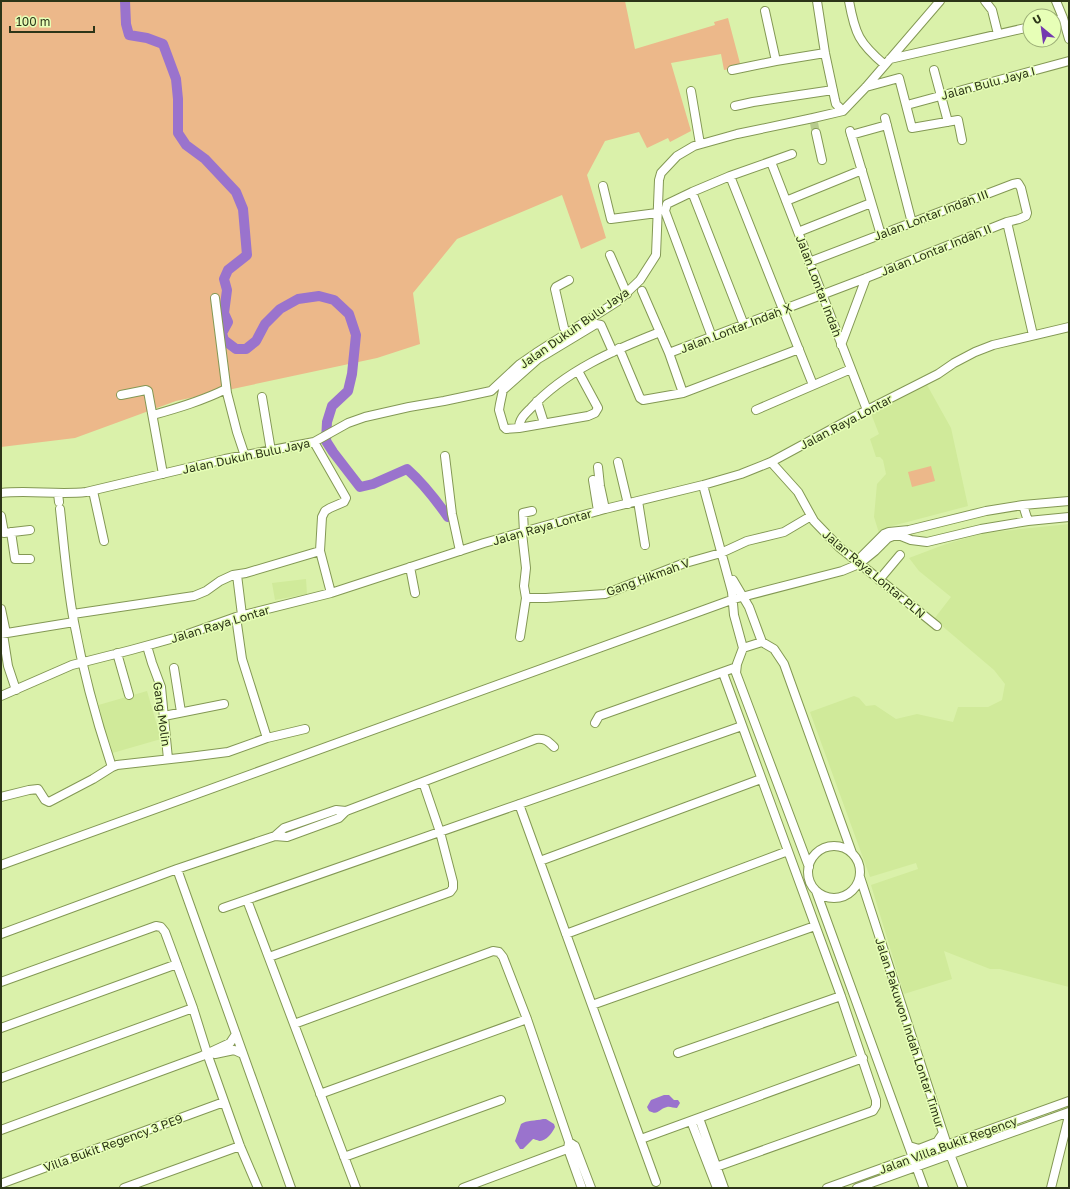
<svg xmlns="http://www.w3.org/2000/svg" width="1070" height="1189" font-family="'Golos Text',sans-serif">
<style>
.built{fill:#d0ea9a}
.green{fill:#ecb88a}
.water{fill:#9a73cd}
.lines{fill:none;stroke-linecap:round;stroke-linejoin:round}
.river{stroke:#9a73cd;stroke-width:10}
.minor-tunnel{stroke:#b7cb8d;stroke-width:8;stroke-dasharray:8 4;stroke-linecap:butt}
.minor-casing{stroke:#839854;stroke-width:10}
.minor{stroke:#fff;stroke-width:8}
.labels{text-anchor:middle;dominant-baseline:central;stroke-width:3;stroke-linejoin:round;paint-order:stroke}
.street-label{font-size:12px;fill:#2c3518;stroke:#e7ffb7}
</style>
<rect width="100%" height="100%" fill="#daf1aa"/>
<path class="built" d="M927 385 951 428 968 506 892 526 879 533 874 517 877 484 886 474 883 460 880 457H876L870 439 879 434 870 411Z
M1069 524V987L1000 969H990L944 951 952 979 904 994 871 885 918 869 916 863 870 877 810 712 854 696 859 698 866 706 875 705 896 719 917 714 953 722 958 707H988L1002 700 1005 684 994 670 934 619 951 597 919 571 909 558 946 544 984 533Z
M306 579 307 594 275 600 272 583Z
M147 691 161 739 109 754 95 706Z"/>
<path class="green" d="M1 1H625L635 49 715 25 714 22 728 18 741 67 724 70 721 54 671 63 691 131 670 142 668 138 647 148 639 132 605 141 587 175 606 238 581 249 562 195 457 239 413 293 420 344 377 358 176 401 75 438 1 447Z
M931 466 935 481 912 487 908 472Z"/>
<path class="water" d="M664 1095H669L674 1100H678L680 1103 677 1108C673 1108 670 1106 667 1107 658 1109 659 1116 649 1111L647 1107 651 1100Z
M543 1119H546L554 1124 555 1127C553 1132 546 1141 540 1141 539 1141 534 1139 533 1139L523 1149H520L515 1141 521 1124C527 1120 535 1121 543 1119Z"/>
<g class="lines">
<path class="river" d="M125 1 126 24 129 35 147 38 163 44 176 79 178 99V133L186 145 205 159 236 192 243 209 247 255 228 270 224 279 227 290 224 313 228 322 222 333 224 340 236 349H246L256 341 265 324 280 309 298 299 319 296 334 300 349 314 356 335 352 374 348 391 332 406 327 422 326 441 333 452 360 487 373 484 407 469C423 483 436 500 448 517"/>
<path class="minor-tunnel" d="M814 123 816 133"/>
<defs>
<path id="minor" d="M817 1 825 53 835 100 836 104 843 111
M849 1C855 34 859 43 885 65
M985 1 992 10 998 34
M1056 1 1063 18 1069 39
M765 11 776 61
M1054 21 1063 18
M890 59 1030 27
M732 70 776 61 825 53
M934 70 948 122
M866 87 899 78 912 128 958 120 962 140
M691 91 700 144
M907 105 1069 61
M735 106 753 102 833 90
M885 118 912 223
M850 131 881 235
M816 133 822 160
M851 135 887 125
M771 162 867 410
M730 176 813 385
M603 186 611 219 657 213
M692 192 744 325
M786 201 862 170
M1007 222 1033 335
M798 232 871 203
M610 255 627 294
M642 291 669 353 683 393
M215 298 227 393 237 432 245 456
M567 333 564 328 555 289 556 287 569 280
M712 337 665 211 667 204 692 192 730 176 792 154
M841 345 866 278
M619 348 640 398 643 400 683 393 799 349
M669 353 866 278 1007 222 1019 219 1026 216 1027 213 1021 188 1018 183 1013 184 809 262
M578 371 598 408 595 413 588 416 519 428 506 429 504 427 499 410 500 404 503 390 538 359 596 324 601 325 613 352
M121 395 146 390 148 391 163 474
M262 397 271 451
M537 401 544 423
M756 410 851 369
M153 415C178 408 202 401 226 389
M519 428C519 419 525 414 531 408 565 371 614 350 660 332
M314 442 346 498 344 502 330 508 325 511 322 517 320 551 331 593
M445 456 452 514 460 551
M618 462 628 504
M771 462 798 492 814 521 839 547 937 626
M598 467 600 486 605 509
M593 480 598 511
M703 485 732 592 734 615 743 648 737 664 736 673 809 867
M93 491 104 541
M1 493C29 490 58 495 86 492L225 459 314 442 348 423 365 417 409 407 444 401 491 391 520 364 536 353 618 301 640 280 656 255 659 180 661 173 677 156 694 146 737 134 813 118 843 111 866 87 940 1
M58 493 59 502
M638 501 645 545
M1023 505 1028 521
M60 509C64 546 67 585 74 622 83 671 96 719 112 767
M1 516 4 533 30 530
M11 532 15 559H30
M524 532 523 513 532 511
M861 557 884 534 889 532 909 530 986 511 1023 505 1069 501
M410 567 415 593
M237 575 242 615
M733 580 749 607 762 642 774 649 784 664 852 853
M879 580 900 555
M526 598H546L605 594 682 564 721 553 747 541 784 532 811 516
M1 609 6 633
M73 614 194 596 206 591 220 581 233 575 246 573 320 551
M236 617 242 659 267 738
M1 634 74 622
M3 634 8 666 16 690
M520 637 526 598 524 586 526 568 522 533
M147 646 152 663 161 687 168 759
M743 648 762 642
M117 653 129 695
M174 668 181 712
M1 696 72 665 131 650 185 635 236 617 331 593 484 543 605 509 703 485 741 474 771 462 867 410 938 374 954 363 975 352 993 345 1069 327
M164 716 224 704
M595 723 599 716 734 668 736 673
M1 797 29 790 38 789 45 800 49 802 93 779 112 767 117 765 189 757 228 752 267 738 305 729
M519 804 656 1182
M275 836 287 837 339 818 346 811 536 739C545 738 548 741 554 747
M808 872a26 26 0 1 1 52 0a26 26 0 1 1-52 0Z
M540 861 761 779
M1 865 734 599 842 571 859 564 875 551 888 538 893 536H901L911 540 927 542 981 529 1028 521 1069 517
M177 869 291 1188
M860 877 950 1154 963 1188
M816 891 924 1188
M247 900 356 1188
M223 908 742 726
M1 934 177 869 275 836 284 828 336 810 346 811
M566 934 788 851
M269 957 450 892 453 888V882L440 832 423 782
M1 982 156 926 161 927 165 932 193 1008 208 1056 240 1146 258 1188
M592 1005 815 926
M294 1024 493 951 499 952 503 957 527 1019 569 1142
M1 1028 177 964
M678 1053 841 996
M215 1054 234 1050 243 1054
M1 1078 193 1008
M320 1094 527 1019
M699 1118 724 1188
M691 1121 717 1188
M1 1130 202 1056 230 1043 236 1034
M641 1139 863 1058
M909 1146 919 1149 937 1142 943 1133
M344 1157 501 1100
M716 1167 873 1111 876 1106V1100L841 996 723 673
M3 1183 224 1102
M124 1188 240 1146
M463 1188 575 1146
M582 1188 568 1149 569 1142 575 1146 591 1188
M827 1188 1069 1101
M857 1188 1069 1112
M1051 1188 1069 1116"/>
</defs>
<use href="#minor" class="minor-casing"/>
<use href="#minor" class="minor"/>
</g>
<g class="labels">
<g class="street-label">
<text transform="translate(988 83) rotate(-15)">Jalan Bulu Jaya I</text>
<text transform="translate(931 215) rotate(-21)">Jalan Lontar Indah III</text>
<text transform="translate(936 250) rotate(-22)">Jalan Lontar Indah II</text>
<text transform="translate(819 286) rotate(69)">Jalan Lontar Indah</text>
<text transform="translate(574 328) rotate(-35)">Jalan Dukuh Bulu Jaya</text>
<text transform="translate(736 328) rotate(-21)">Jalan Lontar Indah X</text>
<text transform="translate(846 422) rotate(-28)">Jalan Raya Lontar</text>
<text transform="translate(246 456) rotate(-12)">Jalan Dukuh Bulu Jaya</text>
<text transform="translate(542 527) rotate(-16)">Jalan Raya Lontar</text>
<text transform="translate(874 574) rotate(40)">Jalan Raya Lontar PLN</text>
<text transform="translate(648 577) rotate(-20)">Gang Hikmah V</text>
<text transform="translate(220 624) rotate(-17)">Jalan Raya Lontar</text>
<text transform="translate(162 714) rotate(82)">Gang Molin</text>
<text transform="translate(910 1033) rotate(72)">Jalan Pakuwon Indah Lontar Timur</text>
<text transform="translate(113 1143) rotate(-20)">Villa Bukit Regency 3 PE9</text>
<text transform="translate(948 1145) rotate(-20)">Jalan Villa Bukit Regency</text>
</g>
</g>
<rect width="1070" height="1189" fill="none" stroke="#2c3518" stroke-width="4"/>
<g transform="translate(1042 28) rotate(331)"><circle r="19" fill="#e7ffb7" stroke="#9cae77"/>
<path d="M0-3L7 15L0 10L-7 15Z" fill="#7339af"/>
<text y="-6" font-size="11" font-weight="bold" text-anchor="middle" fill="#2c3518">U</text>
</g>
<path d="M10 26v6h84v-6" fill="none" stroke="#2c3518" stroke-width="2"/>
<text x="16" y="26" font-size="12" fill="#2c3518" stroke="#e7ffb7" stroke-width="3" paint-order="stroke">100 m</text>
</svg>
